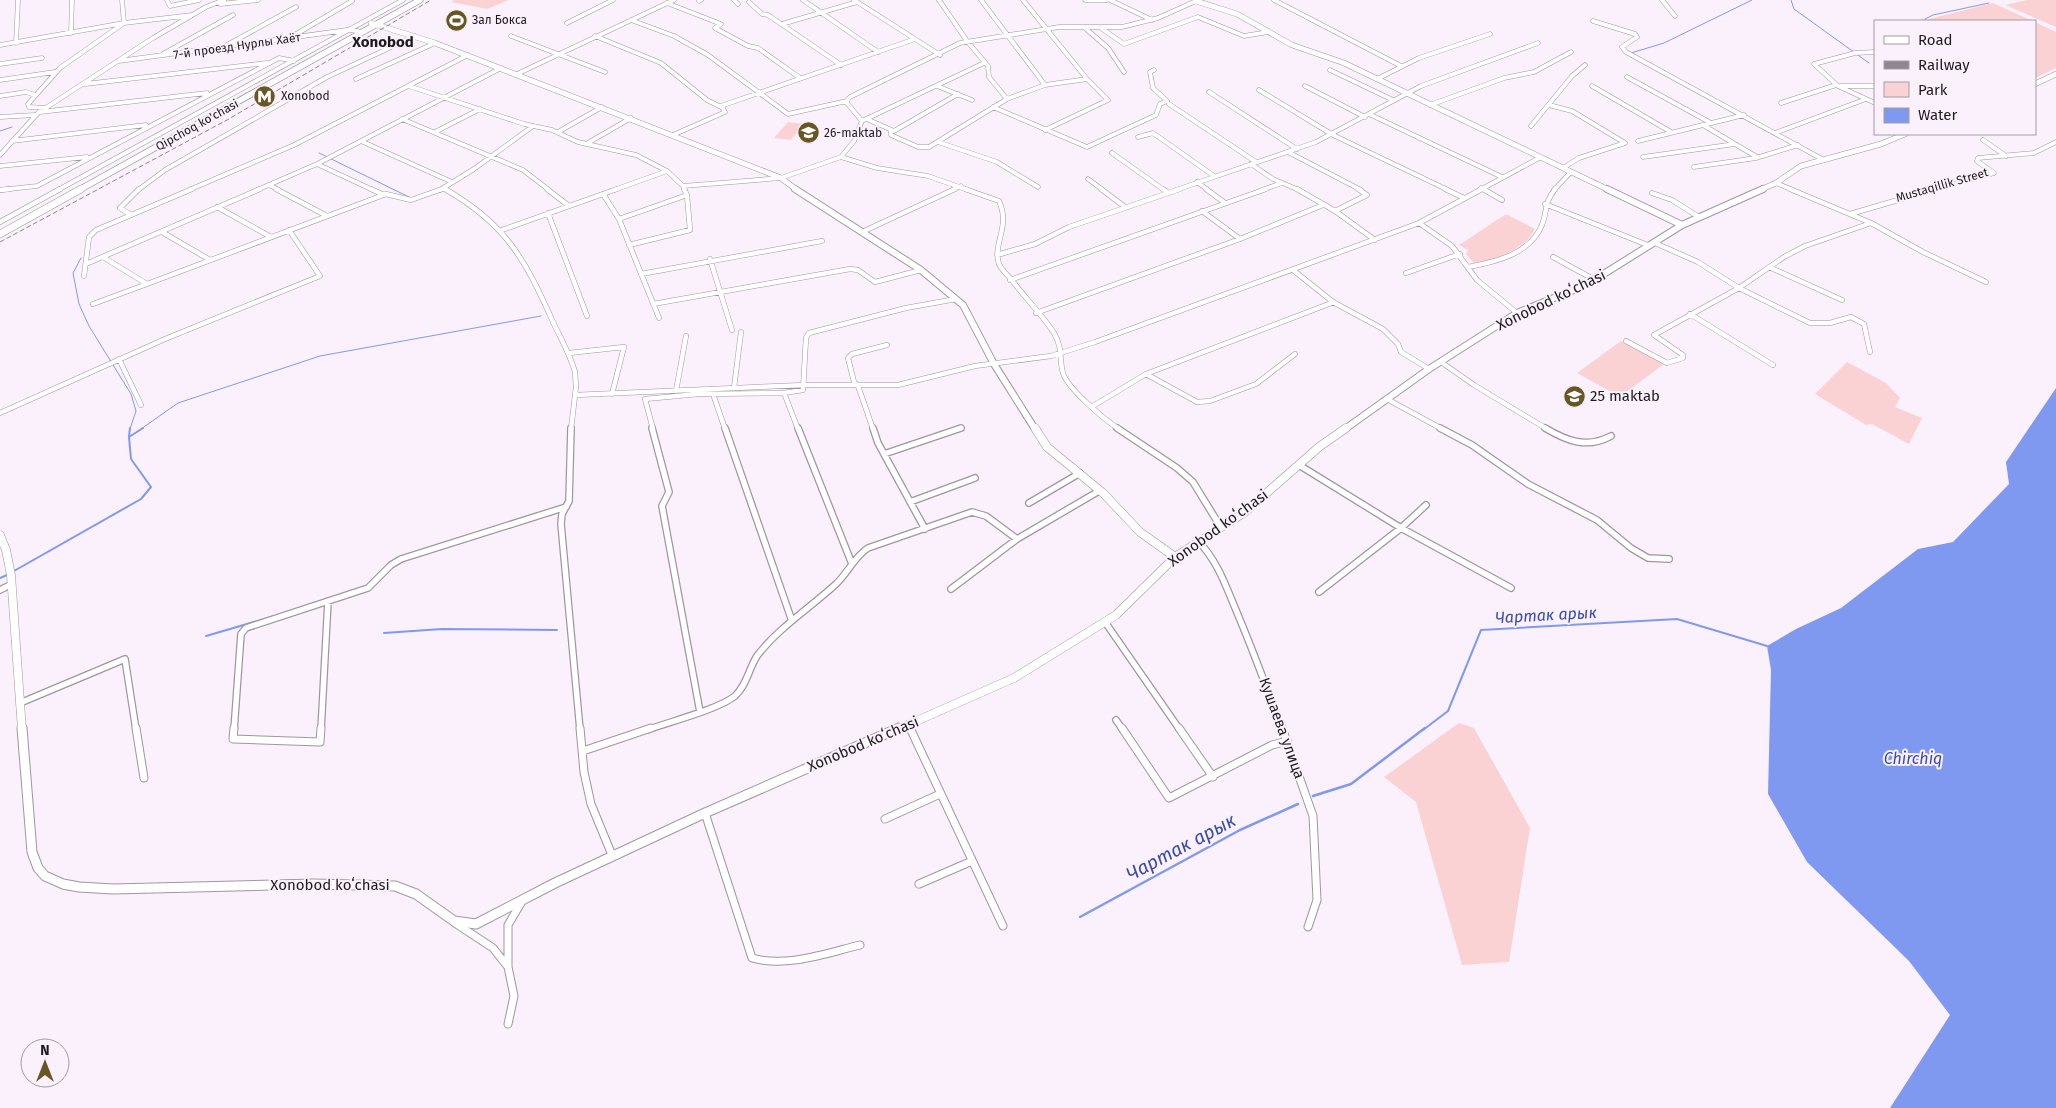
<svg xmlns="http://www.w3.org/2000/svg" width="2056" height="1108" font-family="'Fira Sans',sans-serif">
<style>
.green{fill:#fbd2d4}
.water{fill:#8099f0}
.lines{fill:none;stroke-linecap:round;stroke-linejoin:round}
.stream-far2{stroke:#8099f0;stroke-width:1}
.stream-far1{stroke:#8099f0;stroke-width:2}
.stream{stroke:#8099f0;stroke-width:2.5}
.street-far3-casing{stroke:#a096a1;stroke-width:5}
.street-far2-casing{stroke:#a096a1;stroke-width:5.5}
.street-far1-casing{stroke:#a096a1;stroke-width:8}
.street-casing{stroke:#a096a1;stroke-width:9}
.secondary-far3-casing{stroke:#a096a1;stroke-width:6}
.secondary-far2-casing{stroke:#a096a1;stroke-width:8}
.secondary-far1-casing{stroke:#a096a1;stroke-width:9}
.secondary-casing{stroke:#a096a1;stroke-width:11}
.primary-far1-casing{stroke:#a096a1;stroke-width:7}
.primary-casing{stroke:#a096a1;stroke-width:8}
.street-far3{stroke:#fff;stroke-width:4}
.street-far2{stroke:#fff;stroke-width:4.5}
.street-far1{stroke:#fff;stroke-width:5.5}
.street{stroke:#fff;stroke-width:7}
.secondary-far3{stroke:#fff;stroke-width:5}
.secondary-far2{stroke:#fff;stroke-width:6}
.secondary-far1{stroke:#fff;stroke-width:8}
.secondary{stroke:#fff;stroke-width:9}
.primary-far1{stroke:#fff;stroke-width:5.5}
.primary{stroke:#fff;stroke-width:7}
.rail{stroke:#8e878f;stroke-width:1;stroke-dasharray:5 2.5;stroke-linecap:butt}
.labels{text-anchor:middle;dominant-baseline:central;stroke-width:4;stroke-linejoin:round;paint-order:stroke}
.far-poi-label{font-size:12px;fill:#1e1b1f;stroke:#fbf1fc;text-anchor:start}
.far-street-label{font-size:12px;fill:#1e1b1f;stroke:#fbf1fc}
.far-quarter-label{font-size:15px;font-weight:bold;fill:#1e1b1f;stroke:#fbf1fc}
.street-label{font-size:15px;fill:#1e1b1f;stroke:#fbf1fc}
.poi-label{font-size:15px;fill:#1e1b1f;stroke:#fbf1fc;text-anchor:start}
.water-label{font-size:16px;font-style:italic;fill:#374bae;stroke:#fbf1fc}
.near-water-label{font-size:19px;font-style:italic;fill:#374bae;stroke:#fbf1fc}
</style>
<rect width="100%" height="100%" fill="#fbf1fc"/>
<path class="green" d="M454 0H509L487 9 451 2Z
M2027 0H2056V27L2005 5Z
M1993 3 2033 21H1930L1929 19Z
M2035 22 2056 32V68L2035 78Z
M788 122 804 124 791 140 774 138Z
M1506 214 1535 229C1527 248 1494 261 1475 264L1466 254 1468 250 1459 245Z
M1621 341 1664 364 1620 397 1577 373Z
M1847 362 1886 383 1900 398 1895 407 1922 418 1909 444 1872 424 1866 425 1815 394Z
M1459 723 1474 728 1530 828 1509 962 1462 965 1416 802 1384 777Z"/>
<path class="water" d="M2056 388V1108H1890L1950 1015 1909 961 1807 862 1768 794 1771 670 1767 646 1796 629 1841 608 1918 549 1953 542 2009 484 2006 462Z"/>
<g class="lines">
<path class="stream-far2" d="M1791 0 1794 9 1869 63
M1926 21 1925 19 1933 15 1989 3
M1631 53 1664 43 1752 0
M0 131 12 127
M319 153 411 198
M81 258 73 273 79 304 89 326 131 394 136 411 130 429
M141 429 178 403 320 356 541 316"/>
<path class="stream-far1" d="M129 436 130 428
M14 571 141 499 151 487 131 459 129 437 143 428
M0 578 7 575
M384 633 442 629 557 630
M206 636 278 615
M1423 730 1448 711 1481 630 1677 619 1767 646"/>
<path class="stream" d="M1313 796 1351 784 1425 728
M1080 917 1240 830 1298 804"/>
<defs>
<path id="street-far3" d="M167 0 170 6 199 0
M734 0 738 4
M803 0 878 52
M854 0 940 55
M939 0 967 41 988 66 989 77 1007 99
M981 0 1045 85
M1023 0 1087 79
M1085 0H1107
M1110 0 1152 20
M1274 0 1401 66
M1662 0 1675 16
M699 1 701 0
M749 2 762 14 768 15 841 65
M667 3 721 24 715 28 748 46 758 48 800 78
M220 4 258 0
M631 20 674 36 708 55 788 114 847 101
M1593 21 1635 34 1637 37 1622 47 1626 52 1822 159
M567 23 613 0
M782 24 857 2
M1085 28 1108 48 1124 72
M1101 28 1124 44 1198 17 1244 36 1268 32
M71 33 72 0
M511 36 605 72
M595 36 661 63 707 100 723 108
M288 39 352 1
M16 43 18 0
M0 45 124 23 192 15
M227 45 296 7
M1875 52 1855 53 1814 64 1838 86 1875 103
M163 54 233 15
M119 61 347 30 358 31
M0 64 42 58
M1330 70 1393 100
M517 74 674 0
M1627 77 1711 123
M356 79 435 43
M1377 79 1419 58 1490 34
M0 80 55 72
M85 84 267 63
M409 86 524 124 552 130 578 142 636 155 667 171 683 186 781 178 841 157 854 141 862 121 846 102 850 97 960 43 1059 27H1122L1158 18 1196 1
M937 86 972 100
M1305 86 1365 117
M1592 86 1671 132
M1840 86H1875
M1259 90 1333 135 1448 190
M1209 92 1297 149
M0 96 26 92 35 95
M1781 103 1836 85
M1169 104 1256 162
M1430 105 1504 78 1534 72 1571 52
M1549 105 1572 111 1625 143
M993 107 1087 147 1156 115 1160 104 1167 101 1153 88 1150 72 1154 70
M45 108 29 107 28 104 60 68 124 23 122 0
M40 112 207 93
M1369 114 1502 177
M0 117 35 115
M402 119 523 170 549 190
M869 120 894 131 958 94
M862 121 984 63
M1703 125 1757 157
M1531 126 1572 76 1585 65
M891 131V135L918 147H929L1007 99 1045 85 1087 79 1108 100 1045 130
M435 132 480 109
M558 132 602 107
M1775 133 1866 99
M673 135 725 112 721 106 915 39
M1138 137 1153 133 1214 176
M1983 140 2006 156
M12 141 146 125
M361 141 452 182
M1638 141 1744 115
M938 142 997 162 1038 187
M586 144 631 118
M1288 152 1361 190
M1112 153 1164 190
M0 155 38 113 153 38 206 7 224 0
M841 157 877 168 928 176 968 190
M1643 157 1735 144
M317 164 373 190
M1251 164 1273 179 1299 190
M0 166 87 157
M1694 167 1756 158 1798 145
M1563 168 1579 158 1625 143
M1088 179 1103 190
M1197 182 1208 190
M1776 183 1793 190
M269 185 279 190
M683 186 685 190
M443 188 447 190
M1481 188 1485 190
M0 190 37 186 279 58 294 61
M58 190 403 0
M138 190 165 170 327 77 415 36
M189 190 294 145 468 55
M257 190 317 164 501 68
M440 190 474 169 533 126
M614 190 667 171
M952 190 961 186
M1176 190 1316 142 1421 86 1538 43
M1262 190 1282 183
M1480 190 1539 158
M1554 190 1571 172
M1931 190 1994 173 1977 161 1978 158 2034 153 2056 142"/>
<path id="street-far2" d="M276 189 327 216
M371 189 384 195
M445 189C506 224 525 259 553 322 561 339 570 354 575 372L576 387 571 429
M547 189 569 206
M965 189 999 201C1011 227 992 244 999 264 1001 269 1007 275 1011 279 1024 297 1042 314 1054 333 1063 348 1059 359 1063 373 1067 388 1105 420 1119 429
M1101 189 1125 207
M1163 189 1167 192
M1206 189 1225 203
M1297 189 1335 211 1375 240
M1445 189 1464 198
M1483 189 1502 200
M1790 189 1871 223 1923 252 1986 282
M0 190 10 189
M1652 193 1672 200 1699 217
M603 194 619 219 659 318
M1545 204 1650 246
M217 207 271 237
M1202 211 1240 239
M1335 211 1367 195 1358 189
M548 213 587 316
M1850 214 1936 189
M131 215 120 208 139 189
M619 219 687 195
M0 222 60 189
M1419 223 1452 246 1477 280 1517 313
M502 230 617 189
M162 232 210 260
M862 232 955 189
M1655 243 1698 262 1739 288 1810 323H1830L1851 317 1864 324 1870 352
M629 245 690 230 687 195 684 189
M997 255 1035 244 1069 227 1180 189
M103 257 147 284 386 194 411 200 442 189
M1553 257 1595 280
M710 259 732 330
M86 264 260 189
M1468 267C1496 262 1530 254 1542 225 1548 210 1543 205 1555 189
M1769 267 1842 300
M1293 270 1333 302 1383 329 1398 344 1401 352 1429 369
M1406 273 1460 254
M641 274 822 241
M84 276 89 237 96 230 192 189
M1010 280 1266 189
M93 304 147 284
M653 304 850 269 858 270 875 282 921 270
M1036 313 1240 239 1323 205
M1690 314 1773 365
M1626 341 1667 363 1683 358V355L1654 335 1739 288 1784 257 1805 246 1871 223
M569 353 624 347 612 394
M119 359 141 405
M1441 362 1474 385 1547 429
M1146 374 1197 402 1210 401 1256 384 1295 354
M734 388 741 332
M676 391 686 336
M784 393 798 429
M713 394 725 429
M575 395 805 385H898L975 366 1051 356 1095 342 1419 223 1482 189
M1387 399 1442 429
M1093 406 1146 374 1334 302
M0 413 165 339 320 276 289 230
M653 429 645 399 698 394 784 393 803 390 806 338 809 333 906 308 956 299
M873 429 858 386 854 382 848 358 852 354 887 345
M958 429 961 428"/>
<path id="street-far1" d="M571 428 569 501 562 514 561 524 580 730
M652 428 669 492 662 506 700 712
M725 428 792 621
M798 428 852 564
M873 428 878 443 925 529
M1117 428 1177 468 1193 482 1220 526
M1440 428 1472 445 1528 484 1597 520 1631 548 1648 558 1669 559
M1545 428C1567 441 1587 449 1611 436
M884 454 961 428
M1299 465 1401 528 1511 588
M910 502 975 478
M1029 503 1080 473
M1198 541C1218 561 1227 589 1238 615 1254 653 1268 691 1282 730
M951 589 1017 539 1099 491
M0 590 12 584
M1319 592 1401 528 1426 505
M1105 622 1180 730
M20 703 125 659 136 730
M1116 720 1123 730
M908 724 911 730
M234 730 241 634 246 628 368 588 391 565 401 559 566 507
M321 730 328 601
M647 730C669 722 719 709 735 696 747 685 749 668 757 656 778 628 810 608 836 584 848 573 854 557 868 548L972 512 986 516 1017 539"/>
<path id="street" d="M136 728 144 778
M234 728 233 739 320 742 321 728
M580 728 584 772 591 804 612 855
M910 728 1003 926
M1122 728 1169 798 1272 745 1287 741
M1179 728 1213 777
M1282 728 1313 816 1317 900 1308 927
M583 751 651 728
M705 813 752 958C786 968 827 953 860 945
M885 819 940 794
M919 884 972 861
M455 923 493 948 508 967V925L521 903
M508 967 514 996 508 1024"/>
<path id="secondary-far3" d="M1196 1 1237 14 1292 45 1344 63 1609 190
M371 23 435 43 781 178 797 190
M2035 84 2056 74
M1760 190 1776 183 1801 166 1881 144 1905 134"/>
<path id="secondary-far2" d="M795 189 921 270 963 305 994 364 1035 429
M1607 189 1682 225
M1345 429 1429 369 1517 313 1586 285 1682 225 1763 189"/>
<path id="secondary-far1" d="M1035 428 1047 447 1103 493 1140 532 1175 557
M0 535 6 550 11 575 22 730
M896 730 1014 678 1116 615 1175 557 1245 512 1319 447 1346 428"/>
<path id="secondary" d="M22 728 32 852 38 868 45 876 63 884 79 887 113 889 314 884 395 886 416 894 454 921 476 924 555 883 705 813 899 728"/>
<path id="primary-far1" d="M79 190 420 0"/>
<path id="primary" d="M0 234 81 189"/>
</defs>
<use href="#street-far3" class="street-far3-casing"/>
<use href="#street-far2" class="street-far2-casing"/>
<use href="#street-far1" class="street-far1-casing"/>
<use href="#street" class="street-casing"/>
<use href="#secondary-far3" class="secondary-far3-casing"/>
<use href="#secondary-far2" class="secondary-far2-casing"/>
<use href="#secondary-far1" class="secondary-far1-casing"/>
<use href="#secondary" class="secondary-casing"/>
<use href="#primary-far1" class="primary-far1-casing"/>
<use href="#primary" class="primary-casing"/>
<use href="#street-far3" class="street-far3"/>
<use href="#street-far2" class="street-far2"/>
<use href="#street-far1" class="street-far1"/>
<use href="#street" class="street"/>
<use href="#secondary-far3" class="secondary-far3"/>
<use href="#secondary-far2" class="secondary-far2"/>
<use href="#secondary-far1" class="secondary-far1"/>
<use href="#secondary" class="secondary"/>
<use href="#primary-far1" class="primary-far1"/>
<use href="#primary" class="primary"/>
<path class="rail" d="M0 242 227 120 431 0"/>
</g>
<defs>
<symbol id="stadium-disc" viewBox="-11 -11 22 22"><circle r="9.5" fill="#665724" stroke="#fbf1fc"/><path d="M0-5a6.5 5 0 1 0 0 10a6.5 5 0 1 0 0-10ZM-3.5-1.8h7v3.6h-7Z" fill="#fff"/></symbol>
<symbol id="metro-disc" viewBox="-11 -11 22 22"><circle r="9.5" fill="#665724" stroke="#fbf1fc"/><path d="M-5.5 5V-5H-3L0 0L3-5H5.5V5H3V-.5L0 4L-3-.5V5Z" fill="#fff"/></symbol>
<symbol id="school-disc" viewBox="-11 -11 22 22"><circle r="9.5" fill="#665724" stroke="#fbf1fc"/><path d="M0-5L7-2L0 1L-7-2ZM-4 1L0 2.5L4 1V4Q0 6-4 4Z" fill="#fff"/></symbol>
</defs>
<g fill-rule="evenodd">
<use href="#stadium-disc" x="444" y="8" width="25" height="25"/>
<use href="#metro-disc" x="252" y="84" width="25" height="25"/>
<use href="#school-disc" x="796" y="120" width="25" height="25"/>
<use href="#school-disc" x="1562" y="384" width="25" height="25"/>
</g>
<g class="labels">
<g class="far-poi-label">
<text x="472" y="20">Зал Бокса</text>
<text x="281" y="96">Xonobod</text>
<text x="824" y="133">26-maktab</text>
</g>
<g class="far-street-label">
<text transform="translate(237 46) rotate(-8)">7-й проезд Нурлы Хаёт</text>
<text transform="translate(197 125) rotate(-29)">Qipchoq ko'chasi</text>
<text transform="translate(1942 185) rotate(-16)">Mustaqillik Street</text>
</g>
<g class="far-quarter-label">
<text x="383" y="42">Xonobod</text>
</g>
<g class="street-label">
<text transform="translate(1551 300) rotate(-26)">Xonobod koʻchasi</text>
<text transform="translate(1218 528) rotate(-36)">Xonobod koʻchasi</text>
<text transform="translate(1282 728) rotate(70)">Кушаева улица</text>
<text transform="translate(863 744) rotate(-23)">Xonobod koʻchasi</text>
<text x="330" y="885">Xonobod koʻchasi</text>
</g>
<g class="poi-label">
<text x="1590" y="396">25 maktab</text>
</g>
<g class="water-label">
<text transform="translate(1546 615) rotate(-3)">Чартак арык</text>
<text x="1913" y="758">Chirchiq</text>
</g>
<g class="near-water-label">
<text transform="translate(1181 847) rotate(-28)">Чартак арык</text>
</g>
</g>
<rect x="1874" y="20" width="162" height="115" fill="#fbf1fc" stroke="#a39ba4"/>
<rect x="1884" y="36" width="25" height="8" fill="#ffffff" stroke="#a39ba4"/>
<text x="1918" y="45" font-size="15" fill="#1e1b1f">Road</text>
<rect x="1884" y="61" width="25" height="8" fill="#8e878f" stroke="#a39ba4"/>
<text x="1918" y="70" font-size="15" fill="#1e1b1f">Railway</text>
<rect x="1884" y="82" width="25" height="15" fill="#fbd2d4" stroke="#a39ba4"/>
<text x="1918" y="95" font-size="15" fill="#1e1b1f">Park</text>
<rect x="1884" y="108" width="25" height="15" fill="#8099f0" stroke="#a39ba4"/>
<text x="1918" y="120" font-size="15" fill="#1e1b1f">Water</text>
<g transform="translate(45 1063)"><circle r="24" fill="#fbf1fc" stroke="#a39ba4"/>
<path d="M0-4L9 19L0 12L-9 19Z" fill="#665724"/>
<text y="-8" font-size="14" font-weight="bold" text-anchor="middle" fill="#1e1b1f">N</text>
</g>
</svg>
